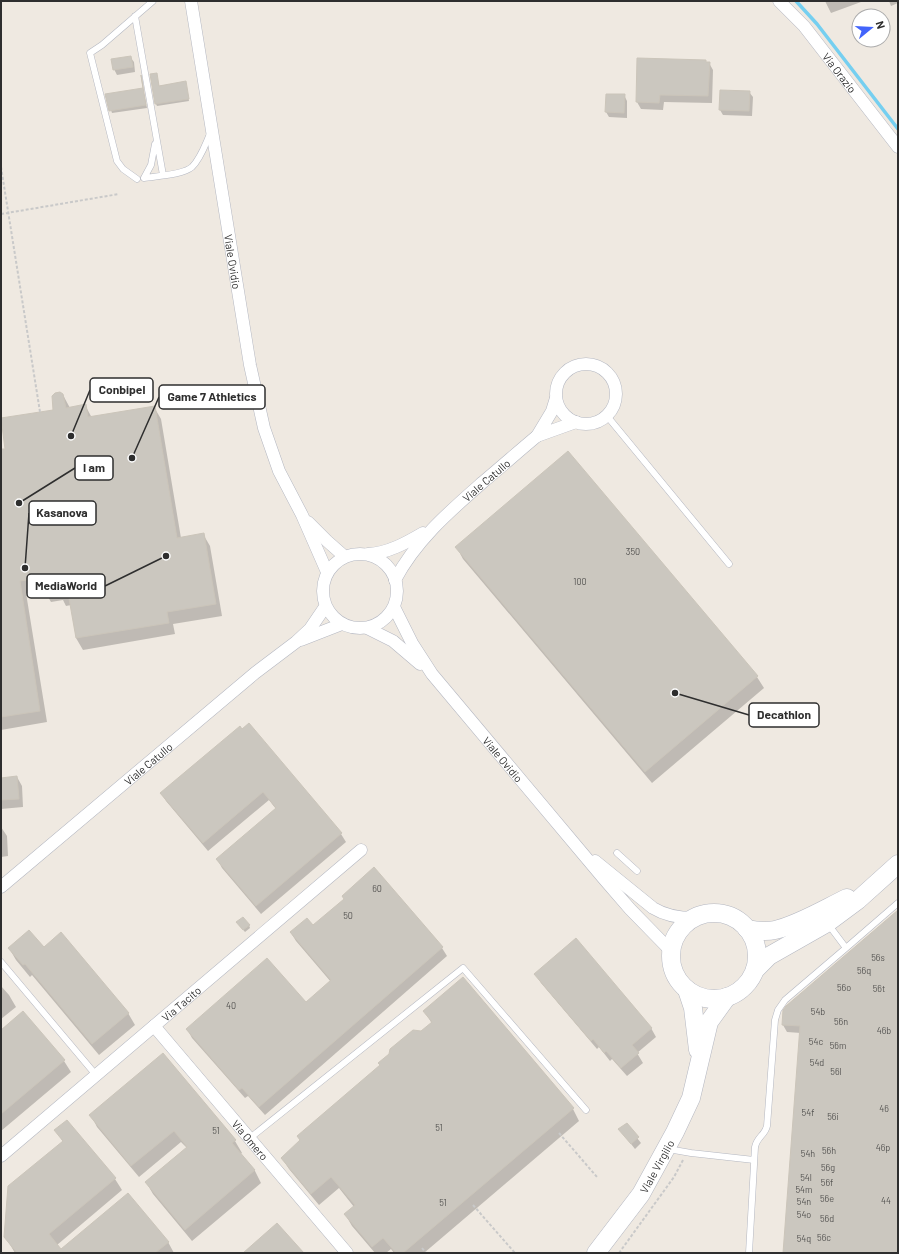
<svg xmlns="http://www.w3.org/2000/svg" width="899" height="1254" font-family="Barlow,sans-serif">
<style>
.shadow{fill:#0003}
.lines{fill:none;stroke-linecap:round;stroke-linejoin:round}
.stream{stroke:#75cff0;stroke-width:3.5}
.building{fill:#cbc7bf;stroke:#cbc5ba}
.lane-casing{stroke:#b4b7c1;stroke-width:7}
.street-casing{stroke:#b4b7c1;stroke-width:13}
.secondary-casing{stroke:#b4b7c1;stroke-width:19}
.path{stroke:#c9c9c9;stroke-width:2;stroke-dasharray:3 2;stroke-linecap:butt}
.lane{stroke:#fff;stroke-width:6}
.street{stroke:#fff;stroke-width:12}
.secondary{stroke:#fff;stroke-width:18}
.labels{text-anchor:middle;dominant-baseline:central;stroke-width:3;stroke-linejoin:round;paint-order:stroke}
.number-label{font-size:9px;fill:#555452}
.street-label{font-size:11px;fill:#2e2e2e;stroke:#fff}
.leader{fill:none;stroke:#2e2e2e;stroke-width:1.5}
.callout-dot{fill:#2e2e2e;stroke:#fff;stroke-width:1.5}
.callout{fill:#fff;stroke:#2e2e2e;stroke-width:1.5}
.callout-label{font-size:12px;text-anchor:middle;font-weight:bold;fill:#2e2e2e}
</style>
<rect width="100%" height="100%" fill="#efe9e1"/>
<path class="shadow" d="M825 1H861V2L831 13Z
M889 1H898V3L891 6Z
M130 57 134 62 135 72 117 75 114 69Z
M706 63H709L713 70 712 103 664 102 663 110 641 109 637 102Z
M156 74 159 86 185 82 189 101 157 106 156 104Z
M143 89 147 108 112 113 106 95Z
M749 92 753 97 752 116 723 115 720 110Z
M624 95 627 101V118L609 117 606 112Z
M63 395 70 408 85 405 92 418 154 407 161 419 181 538 203 534 210 546 222 616 173 624 175 634 83 650 76 638 71 605 66 606 63 600 51 602 44 590 26 593 47 722 1 730V450L6 449 55 411Z
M457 548 757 677 764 688 652 783 463 559Z
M240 727 341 834 346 842 261 914 222 868 217 859 276 809 269 800 208 851 166 801 161 793Z
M17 777 22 786 23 807 1 809V779Z
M1 827 7 836 8 856 1 857Z
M374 869 442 948 447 956 265 1115 248 1096 245 1098 192 1038 187 1029 306 1004 331 982 296 941 291 933 313 927 345 900Z
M898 911V1253H784L801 1033 787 1032 783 1025Z
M239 925H249L250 928 245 932Z
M9 948H44L128 1013 135 1025 99 1055 32 975 30 977 16 960Z
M536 974 651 1028 656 1037 637 1053 643 1063 627 1076 612 1059 610 1061 599 1047 597 1049 541 983Z
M463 979 573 1109 579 1121 424 1253H394L391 1249 386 1253H375L352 1226 345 1214 354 1207 339 1188 319 1205 289 1169 282 1158 432 1024 425 1011Z
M1 986 9 995 16 1007 1 1019Z
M23 1012 64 1061 71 1072 1 1131V1031Z
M163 1055 235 1141 242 1153 240 1154 255 1171 261 1183 192 1241 153 1194 146 1182 187 1148 181 1142 139 1177 97 1127 91 1115Z
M67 1121 115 1179 122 1190 57 1245 61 1250 168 1242 174 1253H15L12 1248 5 1236 63 1142 56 1130Z
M626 1124 641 1143 635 1149 620 1130Z"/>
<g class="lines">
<path class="stream" d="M796 1 817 24 898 129"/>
</g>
<path class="building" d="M131 56 133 67 113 70 111 59Z
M637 58 706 60V62H710L708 96 660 95 659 103 636 102Z
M157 73 159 86 186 81 189 99 155 104 150 74Z
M141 75 146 105 109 111 105 94 143 88Z
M720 90 750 91 749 111 719 110Z
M606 94H625L624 113 605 112Z
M60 392 63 394 66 408 86 404 88 417 155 406 177 538 204 533 216 604 167 612 169 623 76 638 68 593 58 595 57 588 43 591 41 578 20 581 40 711 1 717V449H5L1 418 53 410 52 396 55 393Z
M568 451 758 676 645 772 455 547Z
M249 723 342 833 256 906 216 859 276 808 263 792 203 843 160 793 240 726 242 729Z
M17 776 19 799 1 800V778Z
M374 867 443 947 259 1107 242 1088 239 1090 186 1029 267 958 306 1002 331 980 290 932 307 918 313 925 344 899 342 896Z
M898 910V1253H783L800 1026 782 1025 783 1010 786 1006Z
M243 917 250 925 243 930 236 922Z
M29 930 44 947 61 932 129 1013 92 1044 25 964 23 965 8 948Z
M576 938 652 1028 632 1045 639 1053 621 1068 606 1051 604 1053 593 1039 591 1041 534 974Z
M463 977 574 1108 403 1253H396L383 1238 372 1247 344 1214 355 1205 331 1177 311 1194 281 1158 300 1140 297 1136 380 1065 378 1063 389 1054 390 1049 413 1030 421 1031 432 1022 423 1011Z
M23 1011 65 1060 1 1114V1030Z
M163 1053 236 1140 232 1143 255 1170 185 1230 145 1182 187 1147 174 1131 131 1166 89 1115Z
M67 1120 116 1178 49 1234 61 1249 128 1193 169 1242 155 1253H17L4 1237 8 1186 63 1141 54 1130Z
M627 1123 639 1137 631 1144 618 1129Z
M277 1223 304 1253H243Z"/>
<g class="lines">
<defs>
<path id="lane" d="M135 16 163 175
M144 178C156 176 183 175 192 167 201 158 205 145 210 134
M144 178 151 165 155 144
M137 179 123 169 117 161 90 53 102 45 153 1
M607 416 729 564
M617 853 637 871
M846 948 898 903
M1 962 96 1075
M250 1138 463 968 586 1110
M668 1149 691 1153 754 1160
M749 1253 755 1147C757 1137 765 1135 767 1126L775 1020 778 1010 785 1000 846 948 828 924"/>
<g id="street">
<path id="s1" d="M191 1 250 365 264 428 279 471 302 515 327 572"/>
<path id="s2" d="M779 1 804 26 898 147"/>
<circle cx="586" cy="394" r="30"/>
<path d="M556 398 552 411 537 436 576 422"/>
<path d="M308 522 327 541 344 556"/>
<circle cx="360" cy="591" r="37"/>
<path d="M368 554C388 553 406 543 423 533"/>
<path id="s3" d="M395 580C416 540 450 511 483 482 501 467 519 451 537 436"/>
<path id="s4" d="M394 607 412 643 432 674 604 879 630 909 671 951"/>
<path d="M367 628 393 641 420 664"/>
<path d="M301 640 342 624"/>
<path d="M595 861 653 908C666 916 679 918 694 918"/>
<path id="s5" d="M1 887 255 673 296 642 310 629 325 607"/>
<path id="s6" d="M154 1026 347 1253"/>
<path id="s7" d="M1 1156 361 850"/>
</g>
<g id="secondary">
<circle cx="714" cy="956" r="43"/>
<path d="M747 929C757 931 766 932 775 930 798 925 826 908 847 898"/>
<path d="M755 970 769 956 827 923 858 900 898 864"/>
<path d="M687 990 693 1008 698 1050"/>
<path id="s8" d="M596 1253 641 1194 675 1132 691 1098 709 1022 727 997"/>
</g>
</defs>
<use href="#lane" class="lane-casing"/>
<use href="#street" class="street-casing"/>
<use href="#secondary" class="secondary-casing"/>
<path class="path" d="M1 167 40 412
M1 214 119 194
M559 1133 597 1177
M473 1205 515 1253
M422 1248 426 1253
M619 1253 674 1177 683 1160"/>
<use href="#lane" class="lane"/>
<use href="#street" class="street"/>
<use href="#secondary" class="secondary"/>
</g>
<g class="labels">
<g class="number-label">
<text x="633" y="551">350</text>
<text x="580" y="581">100</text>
<text x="377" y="888">60</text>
<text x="348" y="915">50</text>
<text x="878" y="957">56s</text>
<text x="864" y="970">56q</text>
<text x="844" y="987">56o</text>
<text x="879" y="988">56t</text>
<text x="231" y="1005">40</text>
<text x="818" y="1011">54b</text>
<text x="841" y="1021">56n</text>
<text x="884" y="1030">46b</text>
<text x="816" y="1041">54c</text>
<text x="838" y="1045">56m</text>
<text x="817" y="1062">54d</text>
<text x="836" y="1071">56l</text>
<text x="884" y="1108">46</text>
<text x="808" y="1112">54f</text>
<text x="833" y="1116">56i</text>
<text x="439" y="1127">51</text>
<text x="216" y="1130">51</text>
<text x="883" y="1147">46p</text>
<text x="829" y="1150">56h</text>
<text x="808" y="1153">54h</text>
<text x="828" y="1167">56g</text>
<text x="806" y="1177">54l</text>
<text x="827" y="1182">56f</text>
<text x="804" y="1189">54m</text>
<text x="827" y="1198">56e</text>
<text x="886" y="1200">44</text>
<text x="804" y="1201">54n</text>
<text x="443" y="1202">51</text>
<text x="804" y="1214">54o</text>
<text x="827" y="1218">56d</text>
<text x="824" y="1237">56c</text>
<text x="804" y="1238">54q</text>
</g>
<g class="street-label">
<text stroke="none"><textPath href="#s2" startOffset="94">Via Orazio</textPath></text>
<text stroke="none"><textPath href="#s1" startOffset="264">Viale Ovidio</textPath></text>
<text stroke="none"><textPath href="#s3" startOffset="136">Viale Catullo</textPath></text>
<text stroke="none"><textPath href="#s4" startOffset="188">Viale Ovidio</textPath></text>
<text stroke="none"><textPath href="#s5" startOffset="192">Viale Catullo</textPath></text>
<text stroke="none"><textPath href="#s7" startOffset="236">Via Tacito</textPath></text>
<text stroke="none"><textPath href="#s6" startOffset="149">Via Omero</textPath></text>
<text stroke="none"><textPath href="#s8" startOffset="106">Viale Virgilio</textPath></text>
</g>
</g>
<path class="leader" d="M71 436L90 390M132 458L159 397M19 503L75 468M25 568L29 513M166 556L105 586M675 693L749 715"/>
<g class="callout-dot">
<circle cx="71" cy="436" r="4"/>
<circle cx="132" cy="458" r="4"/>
<circle cx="19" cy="503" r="4"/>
<circle cx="25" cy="568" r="4"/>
<circle cx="166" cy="556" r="4"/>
<circle cx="675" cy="693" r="4"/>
</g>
<g class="callout">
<rect x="90" y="378" width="63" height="24" rx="4"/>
<rect x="159" y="385" width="106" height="24" rx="4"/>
<rect x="75" y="456" width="38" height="24" rx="4"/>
<rect x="29" y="501" width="67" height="24" rx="4"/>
<rect x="27" y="574" width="78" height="24" rx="4"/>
<rect x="749" y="703" width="70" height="24" rx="4"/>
</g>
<g class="callout-label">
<text x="122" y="394">Conbipel</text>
<text x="212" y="401">Game 7 Athletics</text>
<text x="94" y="472">I am</text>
<text x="62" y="517">Kasanova</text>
<text x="66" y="590">MediaWorld</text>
<text x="784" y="719">Decathlon</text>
</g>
<rect width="899" height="1254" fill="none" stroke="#2e2e2e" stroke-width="4"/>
<g transform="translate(871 28) rotate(72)"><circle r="19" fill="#ffffff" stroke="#ababab"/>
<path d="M0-3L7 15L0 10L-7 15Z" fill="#4264fb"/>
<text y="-6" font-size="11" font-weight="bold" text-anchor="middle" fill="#2e2e2e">N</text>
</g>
</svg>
